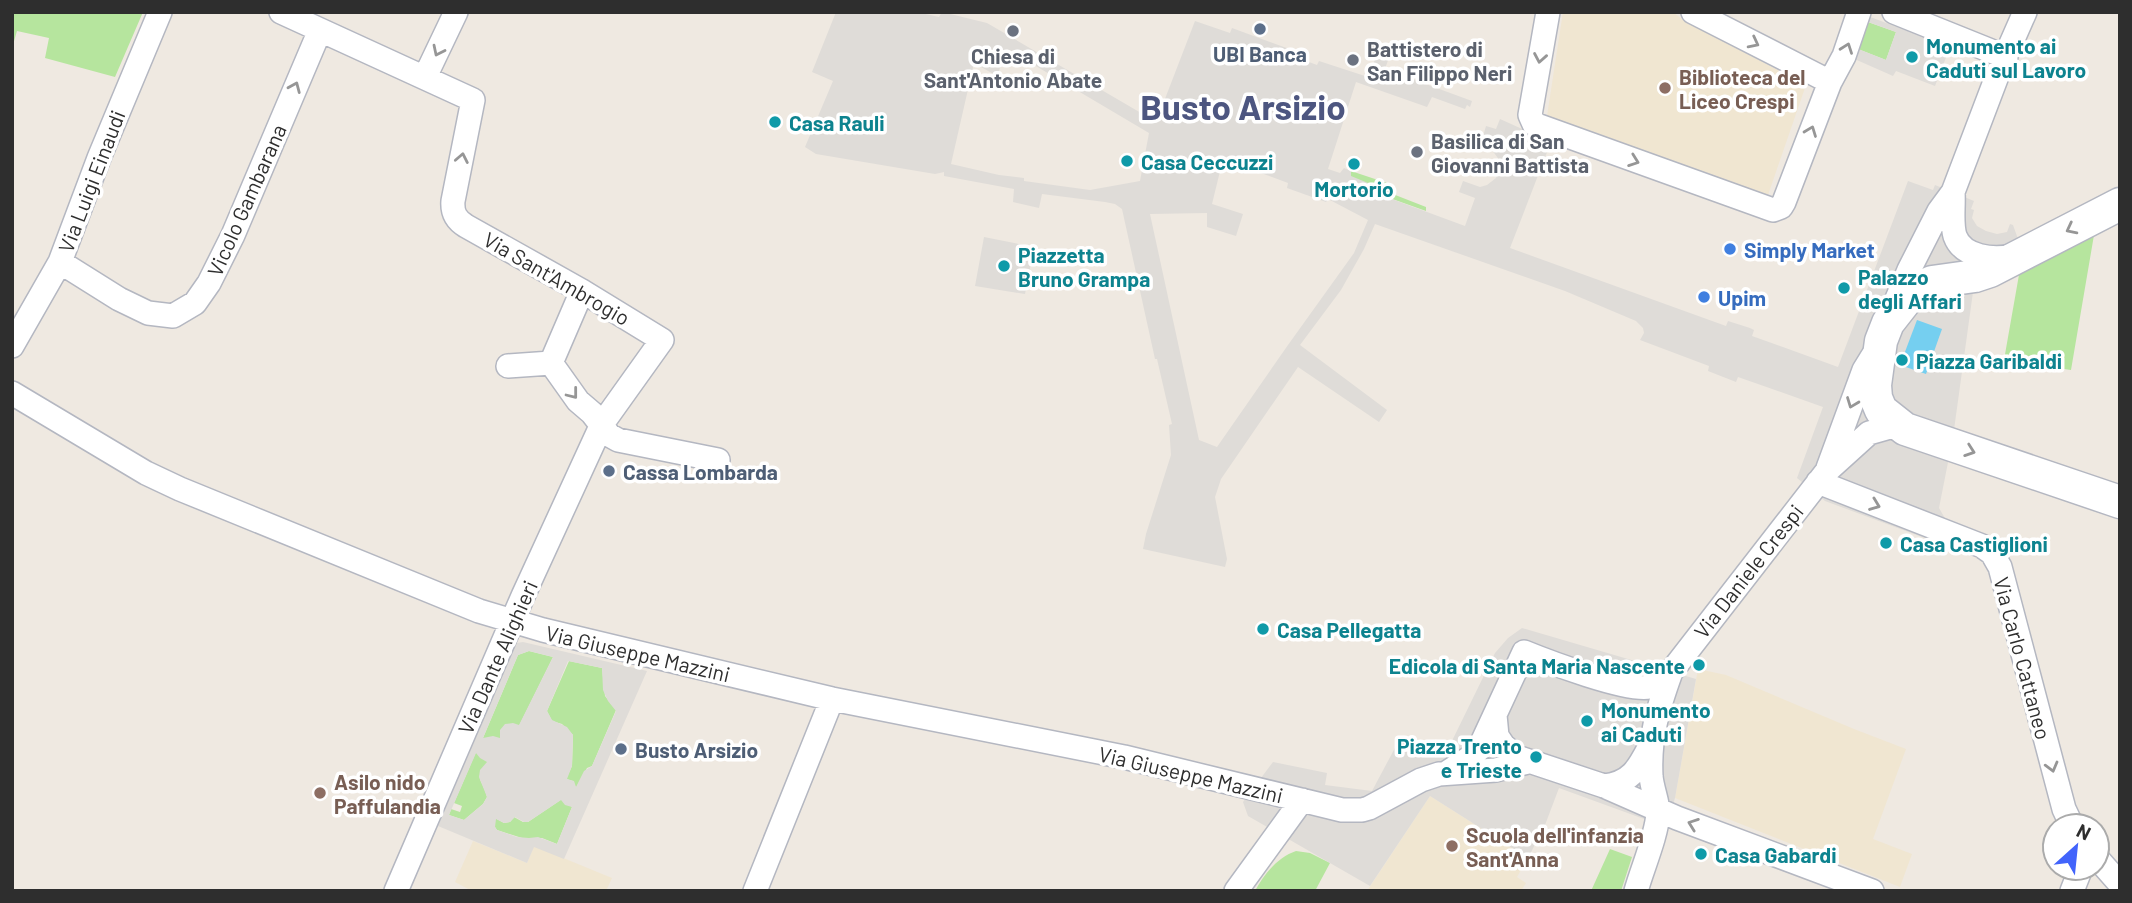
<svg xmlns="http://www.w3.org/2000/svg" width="2132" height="903" font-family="Barlow,sans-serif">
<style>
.education{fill:#f0e6d1}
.green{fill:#b6e59e}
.plaza{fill:#dfdcd8;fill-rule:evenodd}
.water{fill:#75cff0}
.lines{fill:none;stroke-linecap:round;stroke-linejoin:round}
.street-casing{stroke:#b4b7c1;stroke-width:26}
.secondary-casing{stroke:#b4b7c1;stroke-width:35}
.street{stroke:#fff;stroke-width:23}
.secondary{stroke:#fff;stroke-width:32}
.oneway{stroke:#969696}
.service-dot{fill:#5c6f8a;stroke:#fff;stroke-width:2.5}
.worship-dot{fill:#6b7280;stroke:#fff;stroke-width:2.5}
.culture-dot{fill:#0f9aa8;stroke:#fff;stroke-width:2.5}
.education-dot{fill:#8d6e63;stroke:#fff;stroke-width:2.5}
.shop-dot{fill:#3f7fe0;stroke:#fff;stroke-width:2.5}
.labels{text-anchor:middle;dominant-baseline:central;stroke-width:7;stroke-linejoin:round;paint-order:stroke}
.culture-label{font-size:21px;font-weight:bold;fill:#0d838f;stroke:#fff;text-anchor:start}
.worship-label{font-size:21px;font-weight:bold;fill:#5b616d;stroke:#fff;text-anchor:start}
.service-label{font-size:21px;font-weight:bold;fill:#4e5e75;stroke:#fff;text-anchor:start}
.education-label{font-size:21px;font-weight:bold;fill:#785e54;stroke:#fff;text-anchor:start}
.street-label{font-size:21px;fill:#2e2e2e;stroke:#fff}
.shop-label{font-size:21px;font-weight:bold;fill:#366cbe;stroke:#fff;text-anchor:start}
.town-label{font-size:35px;font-weight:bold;fill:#4d5680;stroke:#fff}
</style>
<rect width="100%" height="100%" fill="#efe9e1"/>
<path class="education" d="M1563 12H1673L1683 20 1806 85 1768 195 1547 116Z
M1698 669 1726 675 1854 729 1906 749 1873 839 1912 854 1900 887 1675 798Z
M1430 796 1528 858 1517 877 1526 883 1521 891H1367Z
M473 841 527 863 534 846 612 878 606 891H472L455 882Z"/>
<path class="green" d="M12 12H143L115 77 45 58 49 38 17 31 12 48Z
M1868 22 1896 32 1886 60 1858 49Z
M1351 171 1387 183 1385 191 1426 207V211L1370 191 1350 176Z
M2094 235 2071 370 2004 360 2020 269Z
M529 651 553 657 519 726 501 739 483 738 518 655Z
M569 661 602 668 605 696 616 710 592 766 587 768 576 788 573 781 566 779 572 766 573 735 562 724 552 721 547 711Z
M476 752 488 762C473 781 482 777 487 797L483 804 464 820 449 815 451 809 460 812 462 806 454 803Z
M562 799 572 807 557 844 542 838H522L497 830 495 827V818L504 823 510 822 514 817 523 822H528Z
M1610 849 1632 857 1621 891H1591Z
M1296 851 1310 853 1330 863 1315 891H1255C1264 874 1278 857 1296 851Z"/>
<path class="plaza" d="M836 12H917L939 17 942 12 987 23 1153 120 1163 104 1195 21 1230 33 1232 28 1292 50 1290 55 1317 65 1319 61 1368 77 1378 52 1390 55 1383 74 1401 82 1404 76 1472 101 1470 107 1467 105 1465 109 1432 97 1427 107 1356 82 1328 169 1340 173 1344 168 1351 171V176L1368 183 1370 191 1465 226 1475 198 1459 192 1463 181 1480 187 1487 185 1496 178 1499 171 1500 161 1492 150 1481 143 1486 126 1496 129 1500 119 1551 142 1510 248 1726 326 1728 321 1750 328 1754 330 1752 336 1838 367 1908 181 1933 190 1935 185 1974 201 1971 209 1974 210 1972 218 1977 226 1986 231 1997 234 2007 232 2010 224 2013 225 2023 253 1973 292 1953 437 1939 508 1946 520 1932 527 1930 540 1825 501 1797 478 1823 407 1738 377 1736 382 1708 371 1709 366 1640 340 1644 333 1643 328 1636 321 1565 291 1375 224 1364 249 1341 290 1300 345 1387 410 1379 422 1298 367 1221 479 1215 497 1227 559 1225 567 1143 549 1146 534 1171 455 1169 425 1172 424 1157 359H1155L1122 209 1115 204 1105 202 1042 194 1039 208 1013 202 1014 189 944 176V172L935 174 816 154 805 147 833 81 812 72ZM1007 49 1149 133 1140 181 1090 190 1024 181V178L999 175 951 164 974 63 997 76ZM1223 159 1288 183 1287 188 1326 202 1328 199 1368 220 1354 253 1288 345 1217 447 1199 440 1150 214 1207 213V227L1236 236 1243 214 1212 204Z
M1865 15 1950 47 1935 86 1896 71 1893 76 1850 57ZM1868 22 1896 32 1886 60 1858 49Z
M984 237 1034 247 1025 294 975 286Z
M1522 628 1696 679 1675 798 1666 827 1559 788 1545 825 1528 858 1430 796 1370 886 1248 816 1243 802 1273 762 1327 773 1325 785 1372 791 1396 746 1439 751 1449 747 1495 653 1508 638Z
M523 642 647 671 564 859 534 847 527 863 438 826 515 646 517 643ZM529 651 553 657 519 725 513 723 505 724 500 730V738L493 736 483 738 518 655ZM568 661 602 668 603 690 608 701 616 711 592 766 584 771 576 787 574 781 567 779 572 766 573 735 567 727 552 720 547 711ZM476 753 480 758 487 762 480 770 479 777 487 797 483 804 464 820 449 815ZM561 800 565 805 572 807 557 844 538 837 529 838 517 837 497 830 495 827 496 819 504 823 510 822 515 817 524 822H528Z"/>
<path class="water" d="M1917 320 1942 329 1926 374 1900 365Z"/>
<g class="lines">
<defs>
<path id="street" d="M281 12 473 100 453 201C452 213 456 220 466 226L582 291 662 340 602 424 523 596 396 891
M1548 12 1530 115 1534 124 1773 210 1781 207 1784 202 1830 82 1844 56 1859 12
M1693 12 1830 82
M1894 12 2006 57
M425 77 456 12
M1953 192C1954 207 1951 223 1955 236 1963 258 1994 260 2013 256
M60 262 119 299 148 313 173 316 195 303 209 283 233 235 320 30
M582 291 551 363 578 401 592 413 609 435 618 440 718 460
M1894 306 1909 270 1939 211 1953 192 1999 71 2025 12
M12 346 60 262 99 158 160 12
M508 366 551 363
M12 393 146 473 180 489 479 611 543 630 832 699 1124 757 1342 810H1362L1369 808 1421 780 1439 774 1496 770 1528 762
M1828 468 1864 370 1872 357
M1818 482 1982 546 1992 553 2000 567 2064 809 2072 826
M1495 715 1497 736 1503 745 1517 757 1604 786 1677 818 1872 891
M1448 772 1471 757 1479 749 1524 652C1546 661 1628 692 1649 687 1658 684 1664 678 1671 672L1827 471 1869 433 1890 427 1905 429
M1604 786C1632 783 1639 767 1651 744
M2097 858 2120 884
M755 891 832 699
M1236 891 1302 800
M1636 891C1642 869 1657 835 1658 813 1658 801 1652 789 1651 776 1649 737 1658 708 1671 672
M2072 891 2081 868"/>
<path id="secondary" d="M2120 204 1990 271 1975 276 1932 282 1921 287 1910 295 1888 323 1881 341 1875 385 1876 398 1881 410 1905 429 2120 502"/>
</defs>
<use href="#street" class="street-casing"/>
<use href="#secondary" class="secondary-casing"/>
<use href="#street" class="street"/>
<use href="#secondary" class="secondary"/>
</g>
<defs><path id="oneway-chevron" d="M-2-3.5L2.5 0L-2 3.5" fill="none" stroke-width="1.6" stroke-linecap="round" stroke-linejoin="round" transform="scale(1.75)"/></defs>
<g class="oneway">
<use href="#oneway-chevron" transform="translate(1754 43) rotate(27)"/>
<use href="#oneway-chevron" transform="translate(1847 48) rotate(-70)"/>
<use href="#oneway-chevron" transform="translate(438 51) rotate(116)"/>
<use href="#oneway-chevron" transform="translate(1540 58) rotate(100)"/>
<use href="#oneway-chevron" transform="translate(295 87) rotate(-67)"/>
<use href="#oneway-chevron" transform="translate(1811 131) rotate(-69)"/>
<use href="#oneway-chevron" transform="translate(462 158) rotate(-79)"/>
<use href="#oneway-chevron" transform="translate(1634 161) rotate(20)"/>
<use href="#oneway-chevron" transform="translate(2071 229) rotate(153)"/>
<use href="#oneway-chevron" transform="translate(573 394) rotate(52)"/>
<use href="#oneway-chevron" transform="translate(1852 403) rotate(111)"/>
<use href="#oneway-chevron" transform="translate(1970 451) rotate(19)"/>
<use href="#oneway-chevron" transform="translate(1875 505) rotate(21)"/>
<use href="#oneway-chevron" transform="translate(2052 767) rotate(75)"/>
<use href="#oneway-chevron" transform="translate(1693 824) rotate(-160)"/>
</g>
<g class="service-dot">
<circle cx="1260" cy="29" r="7"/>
<circle cx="609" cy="471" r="7"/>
<circle cx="621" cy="749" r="7"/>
</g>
<g class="worship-dot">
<circle cx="1013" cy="31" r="7"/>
<circle cx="1353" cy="60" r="7"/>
<circle cx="1417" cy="152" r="7"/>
</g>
<g class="culture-dot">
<circle cx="1912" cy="57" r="7"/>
<circle cx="775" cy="122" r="7"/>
<circle cx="1127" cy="161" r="7"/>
<circle cx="1354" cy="164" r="7"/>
<circle cx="1004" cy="266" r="7"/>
<circle cx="1844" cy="288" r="7"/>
<circle cx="1902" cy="360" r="7"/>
<circle cx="1886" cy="543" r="7"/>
<circle cx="1263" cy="629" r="7"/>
<circle cx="1699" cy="665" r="7"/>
<circle cx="1587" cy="721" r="7"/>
<circle cx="1536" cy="757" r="7"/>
<circle cx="1701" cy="854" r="7"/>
</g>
<g class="education-dot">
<circle cx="1665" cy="88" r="7"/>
<circle cx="320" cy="793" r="7"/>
<circle cx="1452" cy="846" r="7"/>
</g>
<g class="shop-dot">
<circle cx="1730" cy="249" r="7"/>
<circle cx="1704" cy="297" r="7"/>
</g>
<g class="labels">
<g class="culture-label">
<text x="1926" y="45">Monumento ai<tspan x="1926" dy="24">Caduti sul Lavoro</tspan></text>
<text x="789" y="122">Casa Rauli</text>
<text x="1141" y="161">Casa Ceccuzzi</text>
<text x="1354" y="188" text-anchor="middle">Mortorio</text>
<text x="1018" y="254">Piazzetta<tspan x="1018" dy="24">Bruno Grampa</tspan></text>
<text x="1858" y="276">Palazzo<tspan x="1858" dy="24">degli Affari</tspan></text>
<text x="1916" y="360">Piazza Garibaldi</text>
<text x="1900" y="543">Casa Castiglioni</text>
<text x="1277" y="629">Casa Pellegatta</text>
<text x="1685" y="665" text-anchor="end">Edicola di Santa Maria Nascente</text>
<text x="1601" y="709">Monumento<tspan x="1601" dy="24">ai Caduti</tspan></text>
<text x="1522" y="745" text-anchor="end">Piazza Trento<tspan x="1522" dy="24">e Trieste</tspan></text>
<text x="1715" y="854">Casa Gabardi</text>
</g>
<g class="worship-label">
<text x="1367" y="48">Battistero di<tspan x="1367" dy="24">San Filippo Neri</tspan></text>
<text x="1013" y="55" text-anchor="middle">Chiesa di<tspan x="1013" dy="24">Sant'Antonio Abate</tspan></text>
<text x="1431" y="140">Basilica di San<tspan x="1431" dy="24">Giovanni Battista</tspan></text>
</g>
<g class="service-label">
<text x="1260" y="53" text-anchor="middle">UBI Banca</text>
<text x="623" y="471">Cassa Lombarda</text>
<text x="635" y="749">Busto Arsizio</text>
</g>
<g class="education-label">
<text x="1679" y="76">Biblioteca del<tspan x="1679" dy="24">Liceo Crespi</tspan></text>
<text x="334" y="781">Asilo nido<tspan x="334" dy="24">Paffulandia</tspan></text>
<text x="1466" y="834">Scuola dell'infanzia<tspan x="1466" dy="24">Sant'Anna</tspan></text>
</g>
<g class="street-label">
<text transform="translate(91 181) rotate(-69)">Via Luigi Einaudi</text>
<text transform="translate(246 200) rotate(-66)">Vicolo Gambarana</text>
<text transform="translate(557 278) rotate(30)">Via Sant'Ambrogio</text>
<text transform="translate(1748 571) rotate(-52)">Via Daniele Crespi</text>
<text transform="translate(638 653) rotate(13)">Via Giuseppe Mazzini</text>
<text transform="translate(497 657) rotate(-66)">Via Dante Alighieri</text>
<text transform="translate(2023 658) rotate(75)">Via Carlo Cattaneo</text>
<text transform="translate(1191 774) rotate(13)">Via Giuseppe Mazzini</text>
</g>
<g class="shop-label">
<text x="1744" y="249">Simply Market</text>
<text x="1718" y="297">Upim</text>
</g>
<g class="town-label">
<text x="1243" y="106">Busto Arsizio</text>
</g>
</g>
<rect width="2132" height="903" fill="none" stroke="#2e2e2e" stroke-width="28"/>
<g transform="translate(2076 847) rotate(27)"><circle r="33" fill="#ffffff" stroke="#ababab" stroke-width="2"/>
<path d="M0-5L12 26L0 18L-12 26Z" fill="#4264fb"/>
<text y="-10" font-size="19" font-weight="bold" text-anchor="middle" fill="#2e2e2e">N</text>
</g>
</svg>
